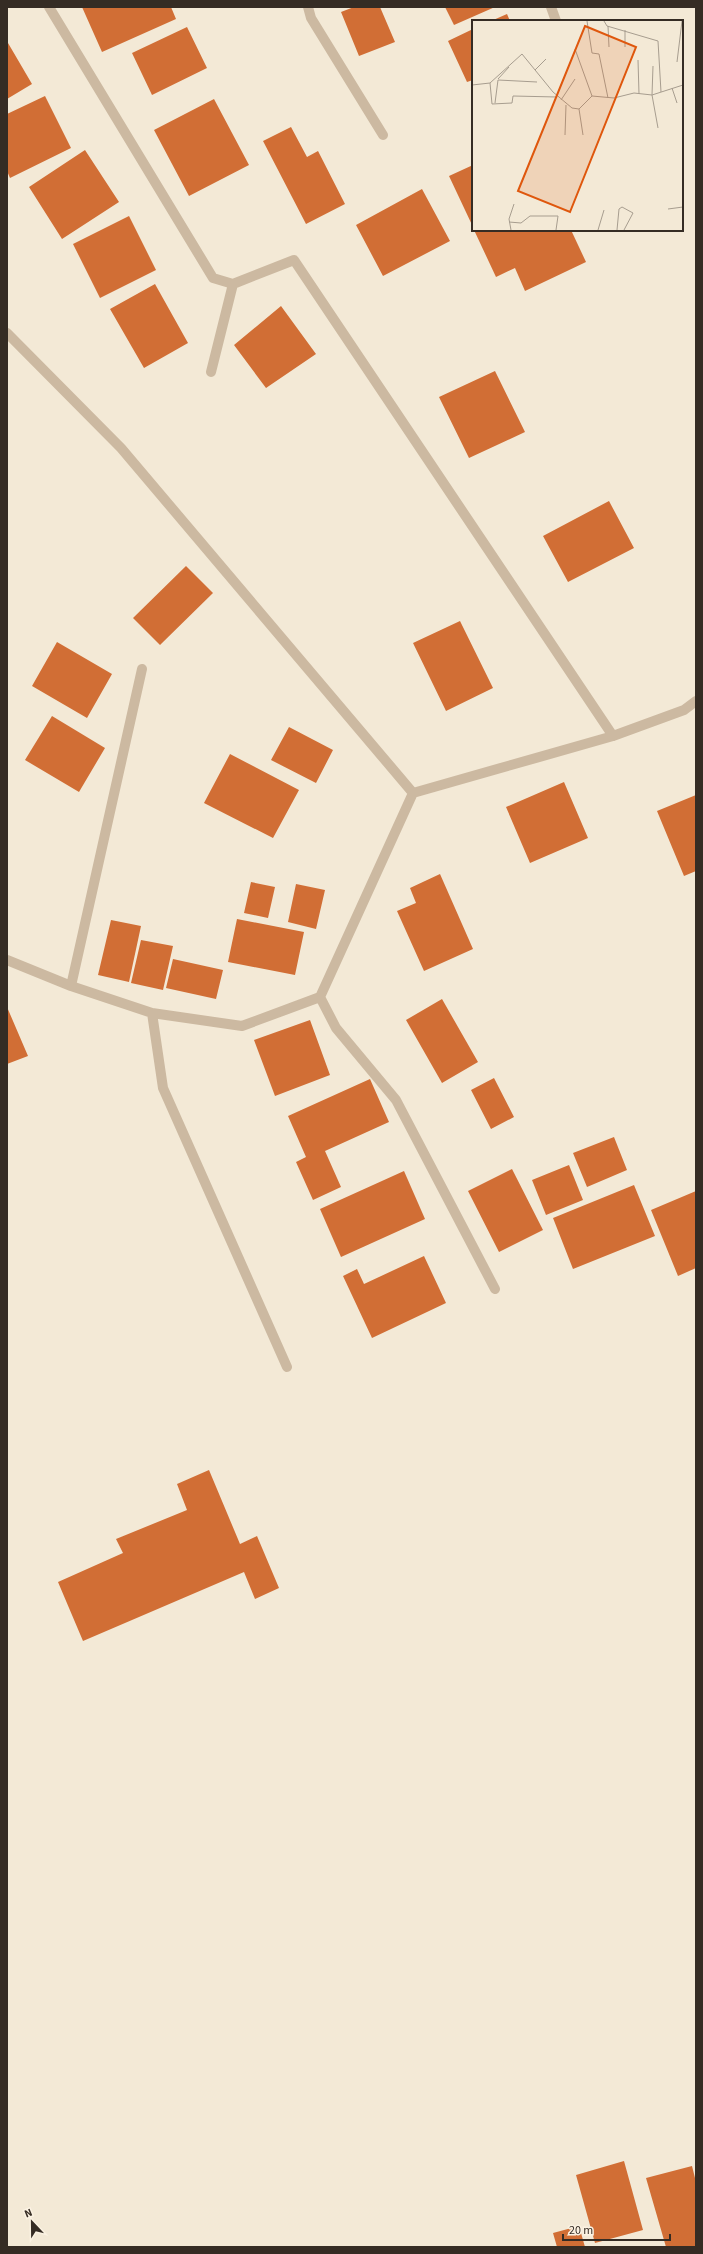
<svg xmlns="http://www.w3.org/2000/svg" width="703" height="2254" font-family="'Source Sans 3',sans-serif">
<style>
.building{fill:#d16e35}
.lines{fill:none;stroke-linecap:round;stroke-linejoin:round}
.minor{stroke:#ccb9a1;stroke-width:10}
.inset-road{fill:none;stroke:#a79d8f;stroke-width:1}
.view{fill:#df570d;fill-opacity:0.15;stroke:#df570d;stroke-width:2}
.inset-edge{fill:none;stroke:#352c24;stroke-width:2}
</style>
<rect width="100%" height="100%" fill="#f3e9d6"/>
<path class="building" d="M82 7H171L176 19 102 52Z
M354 7H380L395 42 359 56 341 12Z
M445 7H495L454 25Z
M507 14 510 21H491Z
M187 27 207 68 152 95 132 53Z
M473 29V80L467 82 448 41Z
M8 43 32 84 7 99V44Z
M45 96 71 148 10 178 7 171V114Z
M214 99 249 165 189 196 154 130Z
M291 127 307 157 318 151 345 204 306 224 263 141Z
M85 150 119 202 62 239 29 187Z
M473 165V227L449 176Z
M422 189 450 241 383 276 356 225Z
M129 216 156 270 100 298 73 244Z
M474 230H571L586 262 525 291 515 268 496 277Z
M155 284 188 343 144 368 110 309Z
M281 306 316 354 266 388 234 345Z
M495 371 525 432 469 458 439 397Z
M609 501 634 548 568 582 543 536Z
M186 566 213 593 160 645 133 618Z
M460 621 493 688 446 711 413 643Z
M57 642 112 674 87 718 32 686Z
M52 716 105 748 79 792 25 760Z
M289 727 333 750 316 783 271 760Z
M230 754 299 790 273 838 204 803Z
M564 782 588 838 530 863 506 807Z
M696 795V871L684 876 657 811Z
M440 874 473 949 424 971 397 911 416 903 410 888Z
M251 882 275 887 268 918 244 913Z
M296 884 325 890 316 929 288 922Z
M237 919 304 932 295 975 228 962Z
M111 920 141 926 129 982 98 975Z
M141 940 173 946 163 990 131 983Z
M173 959 223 970 216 999 166 988Z
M442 999 478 1062 442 1083 406 1020Z
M7 1007 28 1056 7 1064Z
M310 1020 330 1075 275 1096 254 1040Z
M494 1078 514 1117 491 1129 471 1090Z
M370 1079 389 1122 325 1151 341 1187 313 1200 296 1162 306 1157 288 1116Z
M614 1137 627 1170 587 1187 573 1153Z
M569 1165 583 1200 546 1215 532 1180Z
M512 1169 543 1230 499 1252 468 1191Z
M404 1171 425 1219 341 1257 320 1209Z
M634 1185 655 1236 573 1269 553 1218Z
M696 1191V1268L678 1276 651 1210Z
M424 1256 446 1303 372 1338 343 1276 357 1269 364 1284Z
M209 1470 240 1544 257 1536 279 1588 255 1599 244 1572 83 1641 58 1582 123 1553 116 1539 187 1510 177 1484Z
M624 2161 643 2230 595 2243 576 2175Z
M692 2166 696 2182V2247H666L646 2178Z
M579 2226 585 2247H557L553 2233Z"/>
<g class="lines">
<path class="minor" d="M49 7 213 278 233 284 294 260 613 736
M308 7 311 18 383 135
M551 7 556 21
M7 333 121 448 413 793
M211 372 233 284
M7 960 71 986 152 1013 242 1026 320 997 413 793 613 736 684 710 696 701
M71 986 142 669
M320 997 336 1028 396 1100 495 1289
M152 1013 163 1088 287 1367"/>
</g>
<g transform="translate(472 20)">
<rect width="211" height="211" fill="#f3e9d6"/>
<path class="inset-road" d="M115 1 120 33 127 34 136 78M132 1 135 6 186 21 189 72M136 6 137 27M153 27V10M103 29 120 76M166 40 167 74M205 42 210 1M181 46 180 75 186 108M63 50 74 39M26 59 37 47M18 63 20 84 40 83 41 76 85 77M0 65 18 63 50 34 81 72 100 88 107 89 120 76 142 78 162 73 180 75 211 65M200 68 205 83M89 80 103 59M23 83 26 60 65 62M107 89 111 115M93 115 94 85M196 189 211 187M37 202 49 203 58 196H86L84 210M39 210 37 199 42 184M126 210 132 190M145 210 147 189 150 187 161 193 152 210"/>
<path class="view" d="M113 6 164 27 98 192 46 171Z"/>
<rect width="211" height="211" class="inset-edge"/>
</g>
<rect width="703" height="2254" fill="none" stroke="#352c24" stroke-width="16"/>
<g transform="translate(32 2222) rotate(338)" stroke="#fbf2e2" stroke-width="3" paint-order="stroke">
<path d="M0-3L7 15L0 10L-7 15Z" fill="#352c24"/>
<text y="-6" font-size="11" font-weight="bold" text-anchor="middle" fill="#352c24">N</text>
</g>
<path d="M563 2234v6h107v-6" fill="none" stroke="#352c24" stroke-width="2"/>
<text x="569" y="2234" font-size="12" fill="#352c24" stroke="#fbf2e2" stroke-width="3" paint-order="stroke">20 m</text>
</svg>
